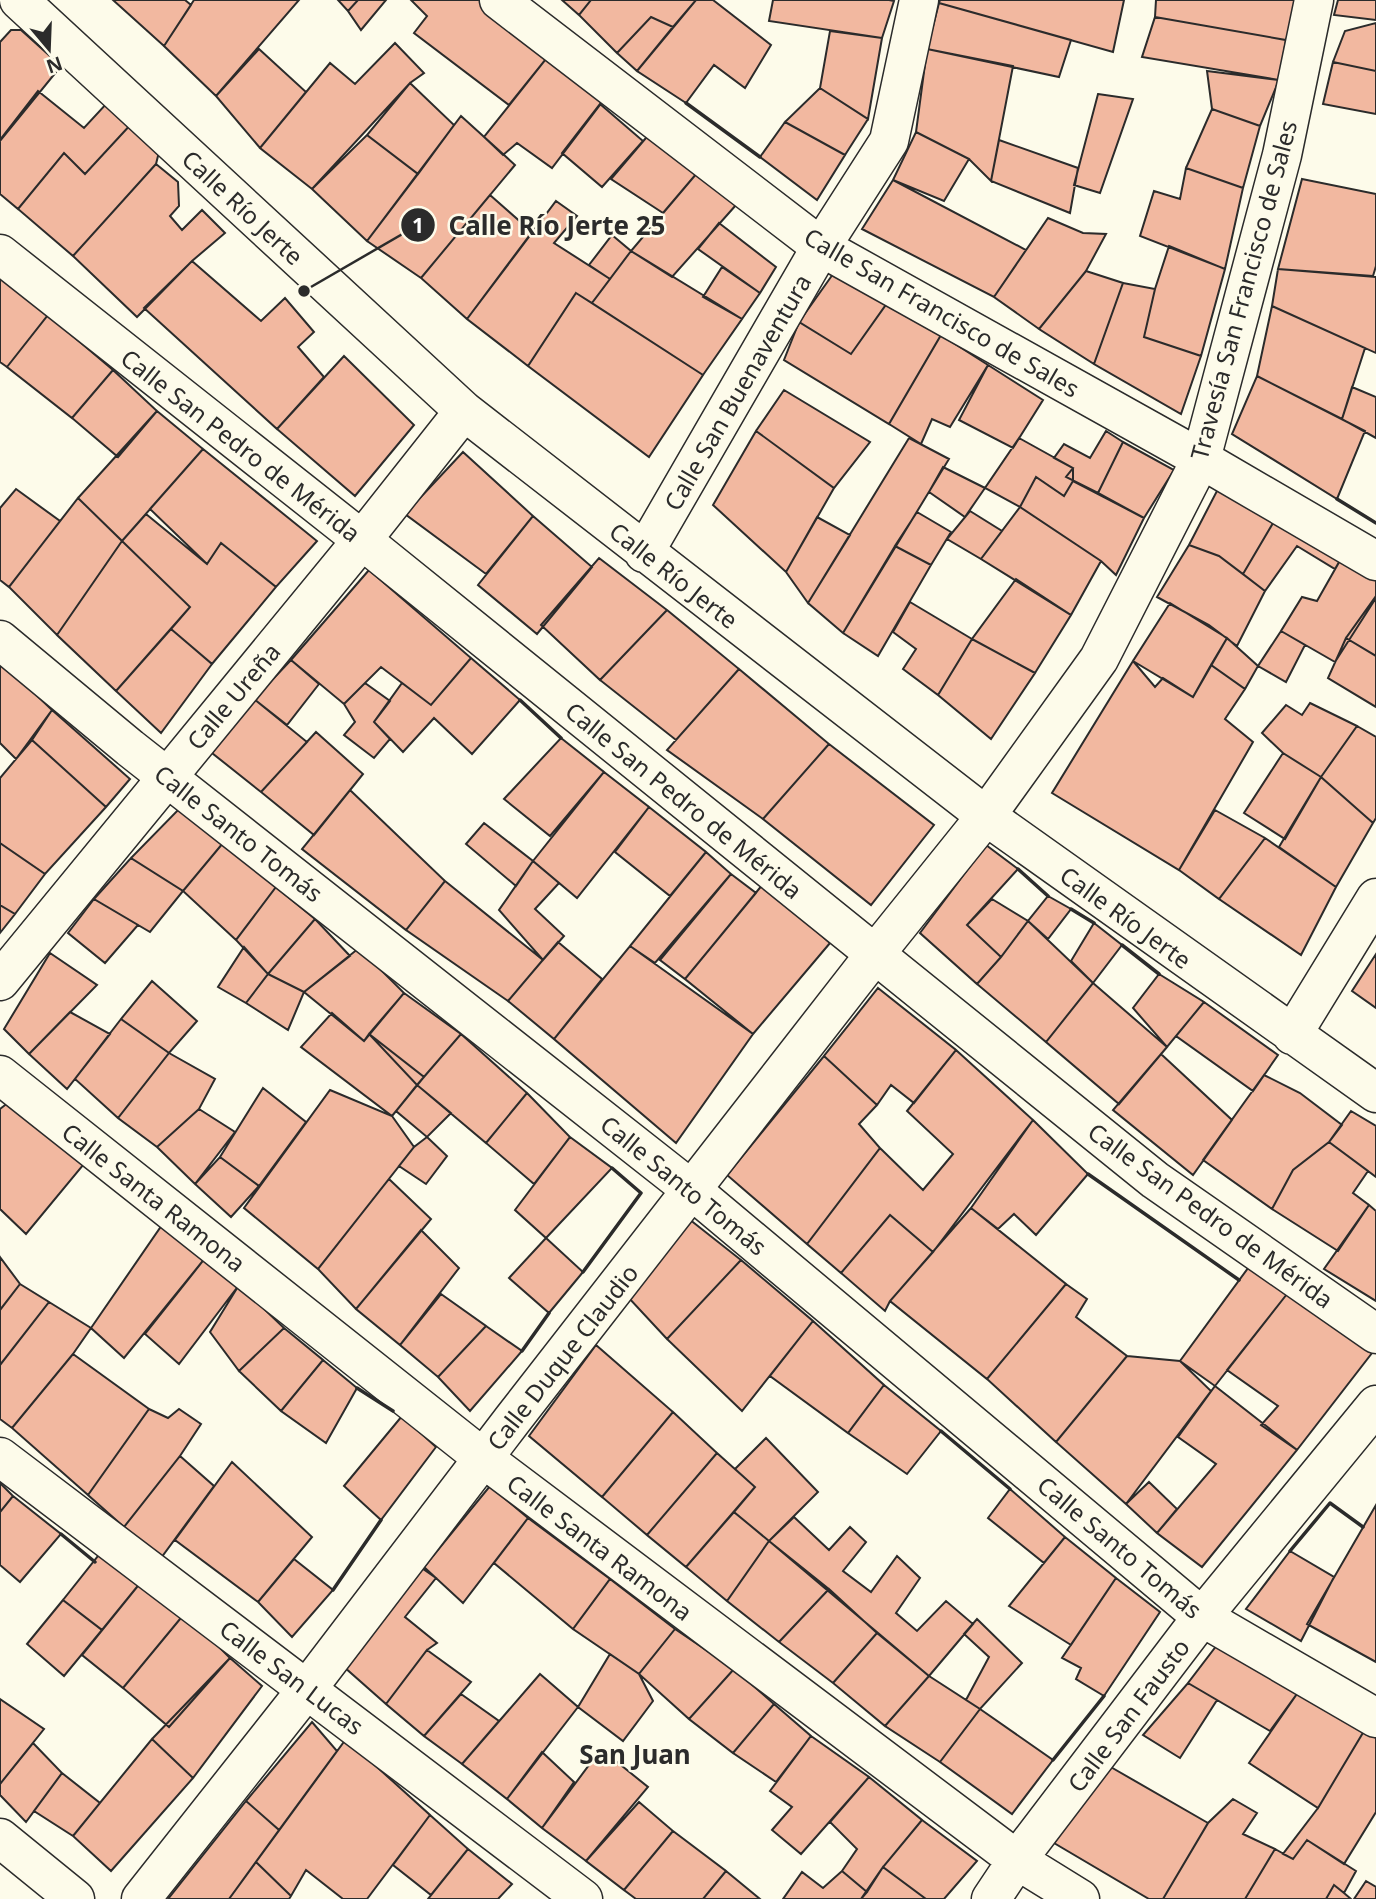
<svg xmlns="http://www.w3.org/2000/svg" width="1376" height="1899" font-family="'Noto Sans',sans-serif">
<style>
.building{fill:#f2b8a0;stroke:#2b2b2b;stroke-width:2}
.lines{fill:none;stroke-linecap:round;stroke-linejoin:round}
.minor-casing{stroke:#2b2b2b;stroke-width:41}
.minor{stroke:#fdfbea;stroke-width:38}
.wall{stroke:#2b2b2b;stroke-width:3.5}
.labels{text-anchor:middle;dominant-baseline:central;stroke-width:5;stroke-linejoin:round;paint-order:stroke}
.street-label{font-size:24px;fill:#2b2b2b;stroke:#fdfbea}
.neighbourhood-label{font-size:26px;font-weight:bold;fill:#2b2b2b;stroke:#fdfbea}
.leader{fill:none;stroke:#2b2b2b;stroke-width:2.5}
.callout-dot{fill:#2b2b2b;stroke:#fdfbea;stroke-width:2.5}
.mark-label{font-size:21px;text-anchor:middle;font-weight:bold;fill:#fff}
.callout-label{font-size:26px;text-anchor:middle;font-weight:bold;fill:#2b2b2b;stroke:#fdfbea;stroke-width:5;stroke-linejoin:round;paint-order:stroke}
</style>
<rect width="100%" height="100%" fill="#fdfbea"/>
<path class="building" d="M113 0H185L191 5 164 46Z
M194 0H299L216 96 164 46Z
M338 0H358L348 11Z
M358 0H386L361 30 348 11Z
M411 0H484L550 54 509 105 414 33 427 16Z
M562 0H591L579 15Z
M591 0H696L673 27 651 17 617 53 579 15Z
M696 0H713L771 45 745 88 714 65 686 103 637 71Z
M773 0H889L894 1 882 38 769 21Z
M940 0H1124L1113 52 939 3Z
M1156 0H1300L1286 40 1155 17Z
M1338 0H1376V20L1334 15Z
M939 3 1071 40 1059 77 927 49Z
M651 17 673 27 637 71 617 53Z
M1155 17 1286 40 1279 80 1142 57Z
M1376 23V71L1333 62 1345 31Z
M11 30H21L61 66 0 141V42Z
M830 31 882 38 868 119 820 88Z
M395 43 424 73 410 83 312 189 260 148 330 63 355 84Z
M259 49 306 92 260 148 216 96Z
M927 49 1013 66 991 181 969 159 916 132Z
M550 54 606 97 552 168 517 143 503 155 484 137Z
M1333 62 1376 71V114L1323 104Z
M1207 71 1279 80 1260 126 1212 109Z
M410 83 454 125 418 174 367 135Z
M820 88 868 119 845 155 785 122Z
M38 91 84 128 107 103 133 122 85 174 64 153 18 209 0 194V140Z
M1098 94 1133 99 1100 193 1074 185Z
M600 104 643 141 602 187 562 153Z
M1212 109 1260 126 1243 188 1186 168Z
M461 116 515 165 421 278 367 241Z
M133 122 160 148 156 164 73 256 18 209 64 153 85 174Z
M785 122 845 155 817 200 760 157Z
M651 132 697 173 663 213 611 179Z
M916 132 969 159 944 201 893 180Z
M367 135 418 174 367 241 312 189Z
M999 140 1078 168 1070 213 991 181Z
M156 164 178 182 179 206 170 216 182 230 202 210 225 233 192 261 137 317 73 256Z
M1186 168 1243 188 1225 269 1140 236 1154 191 1180 199Z
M697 173 736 205 672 277 631 251Z
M1302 179 1376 194V266L1373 276 1278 269Z
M893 180 1026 250 994 297 862 229Z
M490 195 532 232 467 319 421 278Z
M556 201 577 216 554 243 610 279 592 303 576 293 528 366 467 319Z
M1048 218 1083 233 1106 234 1086 271 1039 329 994 297Z
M719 223 776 267 760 293 698 249Z
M612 235 631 251 610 279 589 265Z
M1169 246 1225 269 1201 356 1144 337 1155 289Z
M631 251 742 319 703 375 592 303Z
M192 261 261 321 285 298 314 332 298 347 324 377 277 429 144 308Z
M722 267 760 293 742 319 703 297Z
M838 267 890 299 851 354 799 322Z
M1278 269 1376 277V353L1272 306Z
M1086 271 1123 283 1094 364 1039 329Z
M0 273 48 315 7 367 0 362Z
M1123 283 1155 289 1144 337 1201 356 1181 414 1094 364Z
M576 293 703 375 649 457 528 366Z
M890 299 941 335 889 424 784 360 799 322 851 354Z
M1272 306 1365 348 1342 419 1257 376Z
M48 315 113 370 72 418 7 367Z
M941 335 988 365 950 427 932 419 921 444 889 424Z
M344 356 414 425 355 496 277 429Z
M988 365 1043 400 1013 448 959 420Z
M113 370 157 411 118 457 72 418Z
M1257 376 1365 431 1337 499 1232 434Z
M1352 387 1376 397V438L1342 419Z
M784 390 870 442 834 488 756 431Z
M157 411 203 449 122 541 78 498Z
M756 431 834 488 786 572 713 505Z
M1106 431 1123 442 1098 493 1066 477 1073 468 1054 458 1064 444 1090 458Z
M909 438 949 459 843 633 808 603Z
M1019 438 1073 468V481L1064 496 1036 477 1020 507 985 488Z
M1123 442 1174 470 1144 518 1098 493Z
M203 449 317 541 276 587 221 543 207 564 150 509Z
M463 452 533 516 486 574 405 514Z
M943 467 985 488 965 517 929 492Z
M1036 477 1064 496 1073 481 1144 518 1116 575 1101 561 1020 507Z
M1219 487 1276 518 1243 574 1219 556 1189 545Z
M16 489 60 521 9 587 0 580V508Z
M78 498 122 541 57 635 9 587Z
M1020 507 1101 561 1071 615 981 559Z
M970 511 1002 531 981 559 947 539Z
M917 512 951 532 931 565 895 546Z
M146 514 207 564 221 543 276 587 212 664 171 629 190 607 122 541Z
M533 516 592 567 537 634 478 585Z
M817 517 850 535 808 603 786 572Z
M1276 518 1342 557 1335 569 1297 546 1265 591 1243 574Z
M122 541 190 607 116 691 57 635Z
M1189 545 1219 556 1265 591 1237 646 1209 625 1157 597Z
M895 546 931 565 878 656 843 633Z
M1342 557 1376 577V598L1335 662 1281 631 1302 597 1317 601Z
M599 558 667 610 600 680 541 625Z
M369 570 471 658 431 705 381 667 344 704 291 660Z
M1016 579 1071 615 1035 673 972 639Z
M1376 596V656L1346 638Z
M910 602 972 639 938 695 903 669 916 649 893 632Z
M1170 603 1227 638 1193 697 1133 661Z
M667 610 739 669 676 740 600 680Z
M171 629 212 664 161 733 116 691Z
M1281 631 1305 645 1286 682 1258 666Z
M1227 638 1258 666 1245 689 1211 665Z
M1346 638 1376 656V707L1328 678Z
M972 639 1035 673 991 739 938 695Z
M471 658 520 700 472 754 434 718 403 752 374 722 402 683 431 705Z
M0 660 52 710 16 759 0 743Z
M291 660 319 684 287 725 254 699Z
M1133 661 1155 687 1163 678 1193 697 1211 665 1245 689 1225 719 1253 742 1179 870 1052 793Z
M739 669 829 744 763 819 667 750Z
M365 683 390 701 374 722 390 739 374 758 344 735 355 722 344 704Z
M254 699 307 742 261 792 212 753Z
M1310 703 1357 726 1321 777 1283 753 1262 733 1286 705 1302 715Z
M52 710 130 779 106 807 32 740Z
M1357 726 1376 737V818L1373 823 1321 777Z
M316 732 363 774 314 835 261 792Z
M561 738 604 772 550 836 504 799Z
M32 740 106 807 45 874 0 843V778Z
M829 744 934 825 871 905 763 819Z
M1283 753 1321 777 1285 839 1244 813Z
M604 772 649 807 577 898 533 861Z
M1321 777 1373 823 1336 887 1279 847Z
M350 790 445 881 406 930 302 849Z
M649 807 706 852 670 896 615 852Z
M179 809 223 843 183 891 131 858Z
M1215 810 1265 838 1219 899 1179 870Z
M484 823 533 861 516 886 466 844Z
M1265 838 1336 887 1301 955 1219 899Z
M0 843 45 874 15 914 0 905Z
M223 843 276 887 236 940 183 891Z
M986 845 1018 869 967 925 1001 957 977 984 920 933Z
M706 852 731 874 655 963 630 946Z
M131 858 183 891 150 932 94 899Z
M533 861 559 883 535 909 564 936 543 960 499 910Z
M731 874 756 893 685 979 660 960Z
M445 881 543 960 508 1001 406 930Z
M763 884 830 943 753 1034 685 979Z
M276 887 315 919 268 974 236 940Z
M1048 896 1071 909 1048 939 1028 921Z
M94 899 138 925 105 963 68 933Z
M992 899 1028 921 1001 957 967 925Z
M0 905 15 914 0 933Z
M315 919 350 956 304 992 268 974Z
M1028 921 1093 983 1046 1042 977 984 1001 957Z
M1094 923 1122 945 1093 983 1071 961Z
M558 942 602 979 554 1039 508 1001Z
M630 946 753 1034 676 1143 554 1039Z
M244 947 268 974 246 1003 218 987Z
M359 948 404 993 364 1041 304 992Z
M50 953 97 985 29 1054 4 1029Z
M1376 954V1008L1352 991Z
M268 974 304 992 288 1030 246 1003Z
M1159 974 1204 1002 1167 1047 1133 1008Z
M152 981 197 1021 169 1053 121 1019Z
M1093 983 1167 1047 1119 1104 1046 1042Z
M878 988 956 1050 914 1103 891 1085 877 1105 824 1056Z
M404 993 461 1034 417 1085 369 1034Z
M1204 1002 1278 1055 1253 1091 1176 1036Z
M70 1012 110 1034 67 1089 29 1054Z
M332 1013 364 1041 369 1034 424 1077 392 1116 301 1047Z
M121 1019 169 1053 118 1118 75 1079Z
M461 1034 527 1093 486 1143 417 1085Z
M956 1050 1033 1120 933 1252 890 1215 841 1273 807 1244 880 1148 923 1190 953 1154 907 1111Z
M169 1053 215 1079 199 1109 157 1147 118 1118Z
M1161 1054 1232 1120 1193 1175 1113 1110Z
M824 1056 877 1105 859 1124 880 1148 807 1244 727 1175Z
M1264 1075 1300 1093 1342 1125 1329 1142 1293 1170 1272 1209 1203 1160Z
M417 1085 451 1113 427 1137 396 1111Z
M263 1088 306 1122 259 1186 220 1157Z
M330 1090 392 1116 414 1147 318 1269 244 1208Z
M527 1093 570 1137 534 1184 486 1143Z
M9 1102 84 1164 26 1234 0 1209V1109Z
M199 1109 235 1132 195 1184 157 1147Z
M1351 1111 1376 1126V1177L1329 1142Z
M1033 1120 1088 1174 1036 1235 1014 1214 998 1229 971 1208Z
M427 1137 447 1156 426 1184 399 1166 414 1147Z
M570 1137 612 1168 546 1238 515 1210Z
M1329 1142 1368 1171 1353 1193 1369 1205 1338 1251 1272 1209 1293 1170Z
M220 1157 259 1186 231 1217 195 1184Z
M389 1179 431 1219 356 1309 318 1269Z
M1369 1205 1376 1211V1301L1324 1269Z
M971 1208 1066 1284 987 1379 890 1301Z
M890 1215 933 1252 890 1301 885 1311 841 1273Z
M689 1219 741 1260 667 1339 627 1296Z
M162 1225 206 1257 124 1358 91 1328Z
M421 1230 459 1268 400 1345 356 1309Z
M546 1238 583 1272 549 1313 509 1278Z
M0 1257 20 1284 0 1310Z
M206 1257 239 1285 179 1364 145 1334Z
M741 1260 813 1321 742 1411 667 1339Z
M1251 1264 1287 1294 1215 1386 1180 1361Z
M20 1284 49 1302 0 1365V1310Z
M1066 1284 1087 1299 1076 1317 1127 1356 1056 1442 987 1379Z
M239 1285 284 1328 239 1371 210 1332Z
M441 1294 486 1326 438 1377 400 1345Z
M1287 1294 1372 1353 1297 1450 1261 1425 1278 1406 1227 1370Z
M49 1302 91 1328 73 1354 12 1428 0 1419V1365Z
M813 1321 884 1385 848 1433 770 1376Z
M486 1326 522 1351 470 1411 438 1377Z
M284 1328 323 1360 281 1411 239 1371Z
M596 1345 673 1412 602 1497 529 1436Z
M73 1354 149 1409 88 1495 12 1428Z
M1127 1356 1180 1361 1211 1391 1126 1504 1056 1442Z
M323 1360 357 1388 326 1443 281 1411Z
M884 1385 941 1431 907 1474 848 1433Z
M1215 1386 1297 1450 1202 1567 1157 1533 1216 1464 1178 1437Z
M149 1409 168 1418 179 1409 201 1424 180 1456 124 1527 88 1495Z
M673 1412 717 1453 647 1535 602 1497Z
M402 1416 436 1447 381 1520 344 1486Z
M766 1438 818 1492 769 1541 734 1512 755 1487 735 1469Z
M717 1453 755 1487 686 1567 647 1535Z
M180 1456 214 1486 161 1558 124 1527Z
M232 1462 312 1537 258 1602 175 1540Z
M1149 1482 1177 1509 1157 1533 1126 1504Z
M0 1483 13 1496 0 1512Z
M490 1486 528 1518 463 1603 424 1567Z
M1010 1489 1065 1537 1044 1563 988 1518Z
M13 1496 61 1534 20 1582 0 1565V1512Z
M1376 1505V1662L1307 1624Z
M734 1512 769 1541 727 1601 686 1567Z
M794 1517 829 1550 850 1527 866 1542 843 1571 871 1592 897 1556 920 1578 896 1613 917 1631 946 1601 973 1624 929 1676 769 1541Z
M528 1518 610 1579 573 1629 494 1563Z
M1065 1537 1116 1578 1071 1645 1009 1606Z
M769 1541 829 1589 779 1642 727 1601Z
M102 1551 141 1582 102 1630 63 1600Z
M1290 1551 1334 1577 1301 1641 1246 1609Z
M294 1559 333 1590 292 1637 258 1602Z
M413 1562 436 1578 405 1617 437 1643 427 1650 386 1704 343 1666Z
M1116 1578 1160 1612 1104 1696 1076 1679 1081 1668 1062 1658Z
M610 1579 675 1629 639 1674 573 1629Z
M141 1582 185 1613 123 1688 82 1655Z
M829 1589 877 1633 833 1683 779 1642Z
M63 1600 102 1630 64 1676 27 1644Z
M185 1613 230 1658 169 1727 123 1688Z
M977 1619 1022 1663 980 1709 966 1700 989 1657 964 1634Z
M675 1629 734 1669 689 1719 639 1674Z
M877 1633 929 1676 885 1726 833 1683Z
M1217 1645 1299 1691 1270 1731 1188 1683Z
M427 1650 471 1682 424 1736 386 1704Z
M610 1654 639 1674 653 1701 623 1741 578 1707Z
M230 1658 262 1686 193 1778 152 1739Z
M734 1669 774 1704 733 1753 689 1719Z
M540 1674 578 1707 507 1799 462 1764Z
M929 1676 980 1709 940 1762 885 1726Z
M1188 1683 1217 1700 1180 1758 1143 1735Z
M1299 1691 1364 1731 1318 1808 1249 1763Z
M461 1694 499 1721 462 1764 424 1736Z
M0 1699 44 1729 0 1784Z
M774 1704 811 1736 776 1782 733 1753Z
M980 1709 1053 1760 1012 1814 940 1762Z
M312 1722 337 1751 279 1830 246 1801Z
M1364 1731 1376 1738V1812L1344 1864 1307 1840 1293 1859 1283 1854 1318 1808Z
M811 1736 869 1777 801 1854 772 1830 792 1807 770 1791Z
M152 1739 193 1778 111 1871 73 1836Z
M346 1739 430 1815 367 1899H343L306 1870 291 1896 256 1862Z
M33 1743 62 1773 26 1822 0 1795V1784Z
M601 1749 648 1787 586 1861 542 1828Z
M542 1752 574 1782 542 1828 507 1799Z
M1109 1766 1208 1823 1163 1899H1149L1054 1843Z
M62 1773 100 1803 73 1836 34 1811Z
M869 1777 922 1820 883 1867 867 1892 842 1871 857 1849 830 1822Z
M1233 1799 1257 1813 1243 1834 1275 1849 1245 1899H1163L1208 1823Z
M246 1801 279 1830 229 1899H168Z
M639 1802 673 1831 624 1890 586 1861Z
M430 1815 468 1849 431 1895 393 1865Z
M922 1820 977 1861 944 1899H926L883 1867Z
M673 1831 726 1871 703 1899H636L624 1890Z
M1307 1840 1356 1871 1344 1893 1334 1885 1326 1899H1245L1275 1849 1293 1859Z
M468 1849 512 1884 498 1899H428Z
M256 1862 291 1896 289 1899H229Z
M883 1867 926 1899H861Z
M726 1871 760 1899H703Z
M842 1871 867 1892 861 1899H783L802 1872 823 1888Z
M1366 1881 1376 1887V1899H1354Z
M1334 1885 1344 1893 1351 1899H1326Z"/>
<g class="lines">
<defs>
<path id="minor" d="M19 0 464 411 986 816 1376 1093
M499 0 821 247 1201 459 1376 561
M0 254 362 540 1155 1180 1376 1334
M644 553 821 247 889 141 919 0
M0 640 130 748 693 1191 1202 1617 1376 1718
M0 981 362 540 464 411
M1292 1035 1376 898
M0 1075 483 1458 1017 1860 1080 1899
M0 1457 583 1899
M0 1838 75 1899
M141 1899 307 1689 513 1419 875 954 986 816 1099 659 1201 459 1282 155 1314 0
M991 1899 1017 1860 1202 1617 1376 1405"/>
</defs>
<use href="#minor" class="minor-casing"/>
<use href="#minor" class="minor"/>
<path class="wall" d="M686 103 760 157
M1337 499 1376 523
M520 700 561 738
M1018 869 1048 896
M1071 909 1094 923
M1122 945 1159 974
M1088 1174 1239 1280
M583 1272 641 1193 612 1168
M522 1351 549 1313
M357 1388 393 1411
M941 1431 1010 1489
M61 1534 95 1562
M1290 1551 1330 1503 1363 1527
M333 1590 381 1520
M1053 1760 1104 1696"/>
</g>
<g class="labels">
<g class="street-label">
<text transform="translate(243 207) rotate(43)">Calle Río Jerte</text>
<text transform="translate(1243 290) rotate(-75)">Travesía San Francisco de Sales</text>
<text transform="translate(942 312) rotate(30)">Calle San Francisco de Sales</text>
<text transform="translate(737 392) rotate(-60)">Calle San Buenaventura</text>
<text transform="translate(241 445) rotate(38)">Calle San Pedro de Mérida</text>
<text transform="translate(674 575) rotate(38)">Calle Río Jerte</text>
<text transform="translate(233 696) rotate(-50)">Calle Ureña</text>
<text transform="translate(684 800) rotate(39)">Calle San Pedro de Mérida</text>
<text transform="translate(239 833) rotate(38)">Calle Santo Tomás</text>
<text transform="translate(1126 917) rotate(36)">Calle Río Jerte</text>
<text transform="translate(684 1185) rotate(39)">Calle Santo Tomás</text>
<text transform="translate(154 1197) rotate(38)">Calle Santa Ramona</text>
<text transform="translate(1211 1215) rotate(36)">Calle San Pedro de Mérida</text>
<text transform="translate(562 1357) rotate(-52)">Calle Duque Claudio</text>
<text transform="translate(600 1547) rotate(37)">Calle Santa Ramona</text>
<text transform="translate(1120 1547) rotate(40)">Calle Santo Tomás</text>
<text transform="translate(292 1677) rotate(37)">Calle San Lucas</text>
<text transform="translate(1128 1715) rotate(-53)">Calle San Fausto</text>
</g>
<g class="neighbourhood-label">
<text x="635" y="1754">San Juan</text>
</g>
</g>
<path class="leader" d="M304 291L418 225"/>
<g class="callout-dot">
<circle cx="304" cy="291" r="7"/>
<circle cx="418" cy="225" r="18"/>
</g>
<g class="mark-label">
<text x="418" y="233">1</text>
</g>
<g class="callout-label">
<text x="557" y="235">Calle Río Jerte 25</text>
</g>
<g transform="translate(49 49) rotate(161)" stroke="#fdfbea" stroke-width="5" paint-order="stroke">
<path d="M0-5L12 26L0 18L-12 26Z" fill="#2b2b2b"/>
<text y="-10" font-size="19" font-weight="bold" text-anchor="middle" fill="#2b2b2b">N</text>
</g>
</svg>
